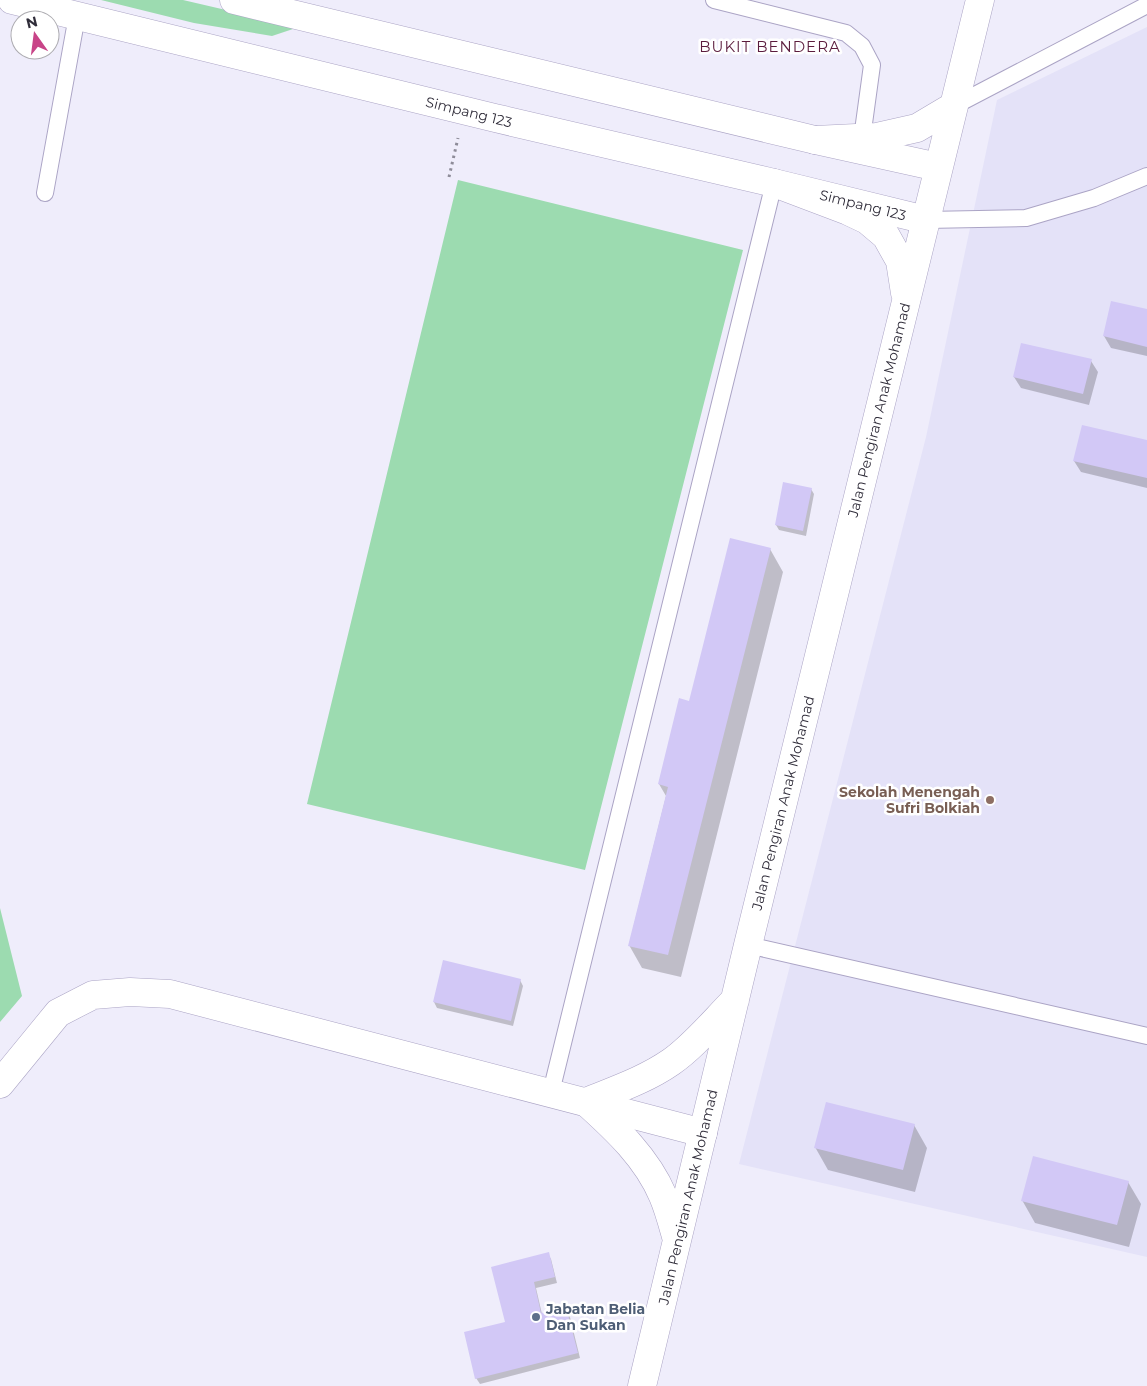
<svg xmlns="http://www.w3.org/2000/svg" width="1147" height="1386" font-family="Montserrat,sans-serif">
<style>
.education{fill:#e4e2f8}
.green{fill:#9cdbb0}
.shadow{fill:#0003}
.building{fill:#d2c8f6}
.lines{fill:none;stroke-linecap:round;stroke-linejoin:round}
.service-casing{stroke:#aba4c5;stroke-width:18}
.minor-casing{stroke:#aba4c5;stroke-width:29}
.tertiary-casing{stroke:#aba4c5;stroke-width:29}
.path{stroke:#8e8c99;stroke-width:3;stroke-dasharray:2.5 4;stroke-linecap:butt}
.service{stroke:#fff;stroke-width:16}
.minor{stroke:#fff;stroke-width:28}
.tertiary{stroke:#fff;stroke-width:28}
.education-dot{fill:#8d6e63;stroke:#fff;stroke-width:2}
.service-dot{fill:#5c6f8a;stroke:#fff;stroke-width:2}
.labels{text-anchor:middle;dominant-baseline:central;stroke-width:5;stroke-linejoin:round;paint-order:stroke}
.street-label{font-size:14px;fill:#302d3a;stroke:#fff}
.education-label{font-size:14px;font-weight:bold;fill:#785e54;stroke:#fff;text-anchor:end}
.service-label{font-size:14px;font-weight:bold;fill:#4e5e75;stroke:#fff;text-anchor:start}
.neighbourhood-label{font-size:15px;letter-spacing:1px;fill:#5b1c3d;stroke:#fff}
</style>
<rect width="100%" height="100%" fill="#efedfb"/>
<path class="education" d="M1147 27V1257L739 1164 926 437 997 100Z"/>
<path class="green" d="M101 0H183L299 27 272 36 194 23Z
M458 180 743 250 585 870 307 804Z
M0 908 22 996 0 1022Z"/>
<path class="shadow" d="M1147 311V356L1111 348 1104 336Z
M1091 361 1098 372 1089 405 1021 388 1014 377Z
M1147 442V488L1081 472 1074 461Z
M811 489 814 494 806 536 779 530 776 525Z
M770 549 783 572 681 977 642 968 629 945 666 796 659 784 690 703Z
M520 980 523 986 513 1026 437 1008 434 1002Z
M914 1125 927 1148 915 1192 828 1170 815 1147Z
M1128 1182 1141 1204 1129 1247 1035 1223 1022 1200Z
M548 1254 551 1259 557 1283 536 1288 542 1314 566 1308 569 1313 580 1358 480 1384 476 1378 506 1323Z"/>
<path class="building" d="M1111 301 1147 309V347L1103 336Z
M1021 343 1092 359 1083 394 1013 377Z
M1082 425 1147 440V478L1073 461Z
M783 482 812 488 803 531 775 525Z
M730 538 771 548 668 955 628 946 668 787 658 784 679 698 689 701Z
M443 960 521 979 511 1021 433 1002Z
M826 1102 915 1124 903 1170 814 1148Z
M1033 1156 1129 1181 1117 1225 1021 1201Z
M549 1252 555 1277 534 1282 541 1313 566 1307 578 1353 475 1379 464 1332 505 1322 491 1267Z"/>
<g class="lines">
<defs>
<path id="service" d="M714 0 846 33 862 46 872 65 862 138
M954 106 1147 5
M45 193 77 16
M926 220 1026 218 1094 198 1147 176
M748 945 1147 1036
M551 1092 774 183"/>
<path id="minor" d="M12 0 495 118 774 183 926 220
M234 0 815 140 938 167
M0 1084 58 1013 93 995 130 992 170 994 703 1133"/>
<path id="tertiary" d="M815 140 877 137 917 128 954 106
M774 183 848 211 867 220 886 236 900 261 905 293
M677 1240C673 1226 669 1210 663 1196 647 1158 616 1129 586 1102 615 1090 645 1080 671 1062 694 1046 715 1020 735 1000
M642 1386 748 945 980 0"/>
</defs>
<use href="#service" class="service-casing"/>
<use href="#minor" class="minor-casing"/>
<use href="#tertiary" class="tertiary-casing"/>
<path class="path" d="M449 177 458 138"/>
<use href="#service" class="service"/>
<use href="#minor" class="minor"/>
<use href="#tertiary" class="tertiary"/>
</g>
<circle class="education-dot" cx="990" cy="800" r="5"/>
<circle class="service-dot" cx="536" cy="1317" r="5"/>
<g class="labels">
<g class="street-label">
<text transform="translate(469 112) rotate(14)">Simpang 123</text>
<text transform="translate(863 205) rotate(14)">Simpang 123</text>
<text transform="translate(879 410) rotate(-76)">Jalan Pengiran Anak Mohamad</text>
<text transform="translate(783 803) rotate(-76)">Jalan Pengiran Anak Mohamad</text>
<text transform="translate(688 1197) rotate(-77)">Jalan Pengiran Anak Mohamad</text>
</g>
<g class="education-label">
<text x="980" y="792">Sekolah Menengah<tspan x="980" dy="16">Sufri Bolkiah</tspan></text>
</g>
<g class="service-label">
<text x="546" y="1309">Jabatan Belia<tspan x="546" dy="16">Dan Sukan</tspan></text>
</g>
<g class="neighbourhood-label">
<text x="770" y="46">BUKIT BENDERA</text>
</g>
</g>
<g transform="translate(35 35) rotate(346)"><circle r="24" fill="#ffffff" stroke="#acabb0"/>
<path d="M0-4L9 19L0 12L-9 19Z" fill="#c84488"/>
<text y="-8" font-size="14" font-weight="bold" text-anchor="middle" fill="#302d3a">N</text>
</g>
</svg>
